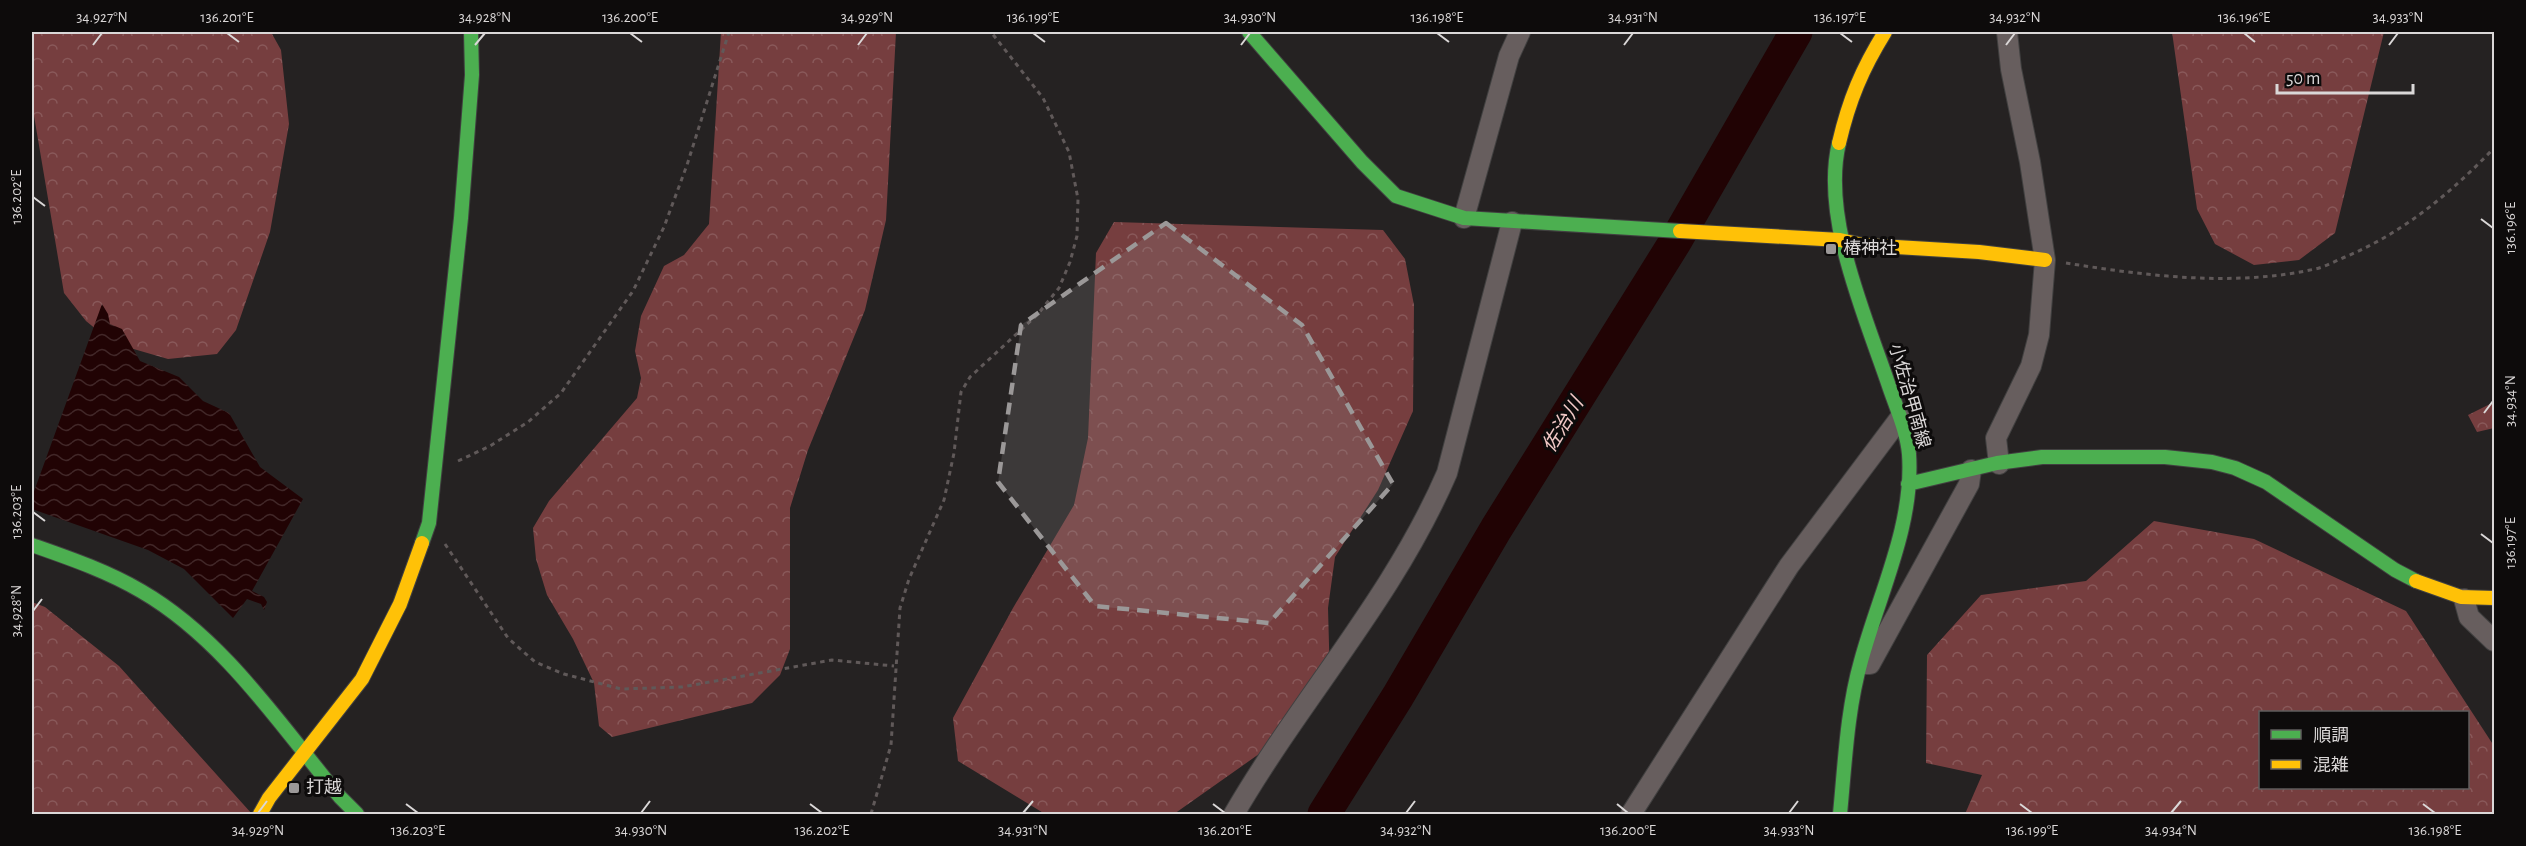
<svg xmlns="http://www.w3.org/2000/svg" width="2526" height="846" font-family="'Alegreya Sans','Noto Sans JP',sans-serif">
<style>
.forest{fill:url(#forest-crowns);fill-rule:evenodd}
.water{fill:url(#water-waves)}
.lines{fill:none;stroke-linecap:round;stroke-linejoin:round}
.river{stroke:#210304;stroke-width:33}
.street-casing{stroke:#414040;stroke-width:22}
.fast-casing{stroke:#414040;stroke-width:16}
.slow-casing{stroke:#414040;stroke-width:16}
.path{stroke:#605959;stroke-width:3;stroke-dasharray:4.5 4.5;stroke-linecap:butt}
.street{stroke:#675e5e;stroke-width:20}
.fast{stroke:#4caf50;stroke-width:14}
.slow{stroke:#ffc107;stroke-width:14}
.marked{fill:#9b9898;fill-opacity:0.2;stroke:#9b9898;stroke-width:4.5;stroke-dasharray:12 8;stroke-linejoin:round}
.ticks{fill:none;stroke:#dad7d7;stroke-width:2}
.poi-dot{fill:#9b9898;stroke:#0d0b0b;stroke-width:2}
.labels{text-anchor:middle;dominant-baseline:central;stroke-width:6;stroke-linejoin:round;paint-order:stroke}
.poi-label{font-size:18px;fill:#dad7d7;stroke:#0d0b0b;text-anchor:start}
.street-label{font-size:18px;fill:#dad7d7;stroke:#0d0b0b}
.water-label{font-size:20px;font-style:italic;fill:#f1c8c6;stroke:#0d0b0b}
.neatline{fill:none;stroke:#dad7d7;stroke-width:2}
.ticks-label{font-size:15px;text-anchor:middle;fill:#dad7d7}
</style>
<defs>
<pattern id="forest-crowns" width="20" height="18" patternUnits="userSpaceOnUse" patternTransform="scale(1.5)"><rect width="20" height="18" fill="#763e3f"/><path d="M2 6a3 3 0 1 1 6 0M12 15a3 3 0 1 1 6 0" fill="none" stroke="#89595a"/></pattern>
<pattern id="water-waves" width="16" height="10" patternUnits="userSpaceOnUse" patternTransform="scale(1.5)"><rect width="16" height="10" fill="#210304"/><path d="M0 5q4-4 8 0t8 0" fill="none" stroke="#412728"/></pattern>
</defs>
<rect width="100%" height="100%" fill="#252222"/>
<path class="forest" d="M32 32H271L281 50 289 124 270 232 236 330 217 354 168 359 113 343 86 321 64 293 32 104Z
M721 32H896L886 220 865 310 808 450 790 508V649L780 675 752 703 612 737 599 726 594 683 573 639 547 595 536 559 533 528 549 501 637 398 641 378 635 351 641 316 664 266 684 255 709 224Z
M2172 32H2384L2335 233 2299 260 2254 265 2215 244 2197 209Z
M1114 222 1383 230 1405 259 1414 305 1413 411 1378 490 1335 557 1328 608 1330 682 1303 723 1174 814H1045L958 761 953 718 1013 608 1074 505 1088 438 1096 253Z
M2494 402V428L2477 432 2468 415Z
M2154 521 2254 539 2406 611 2494 746V814H1965L1982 775 1926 763 1927 655 1981 595 2086 581ZM2468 712V788H2260V712Z
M32 602 45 607 119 666 252 814H32Z"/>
<path class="water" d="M102 304 108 314 110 324 122 329 140 361 179 377 203 401 229 413 260 467 303 499 252 591 264 597 267 602 264 610 261 604 247 599 233 618 184 569 148 550 32 509V497Z"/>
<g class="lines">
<path class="river" d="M1324 814 1398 696 1496 529 1675 242 1796 32"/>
<defs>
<path id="street" d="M1464 218 1509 56 1520 32
M1999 464 1996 438 2031 366 2039 335 2045 260 2030 162 2011 69 2007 32
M2464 599 2469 617 2494 641
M1865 664H1870L1969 484 1971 470
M1234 814C1302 697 1393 598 1447 473L1512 222
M1631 814 1789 566 1900 418"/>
<path id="fast" d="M1249 32 1362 162 1396 196 1464 218 1680 231
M1839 143C1821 218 1866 317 1890 389 1897 409 1907 432 1909 454 1914 525 1879 594 1861 661 1847 710 1845 763 1840 814
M1908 484 1997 463 2042 457H2165L2212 462 2235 468 2266 482 2395 570 2416 581
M422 543 429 523 461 218 472 75 471 32
M32 545C69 558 107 571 141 591 224 639 280 725 340 797L357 814"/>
<path id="slow" d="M1839 143C1849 100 1862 69 1885 32
M1680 231 1840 240 1863 245 1979 252 2045 260
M2416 581 2461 597 2494 598
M260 814 269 798 362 679 400 604 422 543"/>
</defs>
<use href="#street" class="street-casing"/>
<use href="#fast" class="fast-casing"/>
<use href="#slow" class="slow-casing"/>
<path class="path" d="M2066 263C2147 276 2234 287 2315 269 2325 267 2335 261 2345 257 2403 233 2451 193 2494 148
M458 461 490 446 528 422 561 393 633 291 664 227 687 165 729 32
M445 544 508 638 535 662 564 674 621 689 682 687 832 660 894 666
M871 814 891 745 900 608 909 579 944 500 954 453 961 392 970 377 1037 315 1059 288 1070 262 1077 236 1078 199 1069 152 1043 98 991 32"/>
<use href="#street" class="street"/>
<use href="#fast" class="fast"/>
<use href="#slow" class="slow"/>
</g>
<path class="marked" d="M1166 223 1302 325 1393 484 1269 623 1095 606 998 482 1021 325Z"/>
<path class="ticks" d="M227 33 239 42M630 33 642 42M1033 33 1045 42M1437 33 1449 42M1840 33 1852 42M2244 33 2255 42M93 45 102 33M475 45 485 33M858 45 867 33M1241 45 1250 33M1624 45 1633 33M2006 45 2015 33M2389 45 2398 33M33 197 45 206M2481 219 2493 228M2484 413 2493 401M33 512 45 521M2481 534 2493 543M33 611 42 599M406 804 418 813M810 804 822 813M1213 804 1225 813M1617 804 1628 813M2020 804 2032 813M2423 804 2435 813M258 813 267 801M641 813 650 801M1023 813 1033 801M1406 813 1415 801M1789 813 1798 801M2171 813 2181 801"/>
<g class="poi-dot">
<rect x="1825" y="243" width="12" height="12" rx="3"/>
<rect x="288" y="782" width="12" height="12" rx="3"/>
</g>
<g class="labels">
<g class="poi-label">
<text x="1843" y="249">椿神社</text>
<text x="306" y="788">打越</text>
</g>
<g class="street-label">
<text transform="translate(1909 396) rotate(74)">小佐治甲南線</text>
</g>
<g class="water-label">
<text transform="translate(1563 425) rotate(-59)">佐治川</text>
</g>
</g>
<rect width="2526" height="846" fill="none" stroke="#0d0b0b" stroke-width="66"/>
<rect x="2259" y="711" width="210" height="78" fill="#0d0b0b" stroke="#5f5d5d" stroke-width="1.5"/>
<rect x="2271" y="730" width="30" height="9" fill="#4caf50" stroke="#5f5d5d" stroke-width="1.5"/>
<text x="2313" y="741" font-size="18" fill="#dad7d7">順調</text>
<rect x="2271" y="760" width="30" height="9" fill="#ffc107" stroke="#5f5d5d" stroke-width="1.5"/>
<text x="2313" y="771" font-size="18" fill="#dad7d7">混雑</text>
<path d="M2277 84v9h136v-9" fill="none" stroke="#dad7d7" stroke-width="3"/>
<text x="2286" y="84" font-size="18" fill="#dad7d7" stroke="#0d0b0b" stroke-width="4.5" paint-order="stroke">50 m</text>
<rect x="33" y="33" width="2460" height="780" class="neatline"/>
<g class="ticks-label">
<text x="102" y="22">34.927°N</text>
<text x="227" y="22">136.201°E</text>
<text x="485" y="22">34.928°N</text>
<text x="630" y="22">136.200°E</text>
<text x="867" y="22">34.929°N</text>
<text x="1033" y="22">136.199°E</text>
<text x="1250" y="22">34.930°N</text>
<text x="1437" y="22">136.198°E</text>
<text x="1633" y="22">34.931°N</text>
<text x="1840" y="22">136.197°E</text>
<text x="2015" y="22">34.932°N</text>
<text x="2244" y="22">136.196°E</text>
<text x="2398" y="22">34.933°N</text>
<text transform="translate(16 197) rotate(-90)" y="5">136.202°E</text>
<text transform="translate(2510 228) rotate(-90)" y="5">136.196°E</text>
<text transform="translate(2510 401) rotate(-90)" y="5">34.934°N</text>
<text transform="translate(16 512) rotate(-90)" y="5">136.203°E</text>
<text transform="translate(2510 543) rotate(-90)" y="5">136.197°E</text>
<text transform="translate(16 611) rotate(-90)" y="5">34.928°N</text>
<text x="258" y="835">34.929°N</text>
<text x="418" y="835">136.203°E</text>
<text x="641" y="835">34.930°N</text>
<text x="822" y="835">136.202°E</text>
<text x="1023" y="835">34.931°N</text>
<text x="1225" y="835">136.201°E</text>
<text x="1406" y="835">34.932°N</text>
<text x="1628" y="835">136.200°E</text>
<text x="1789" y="835">34.933°N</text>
<text x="2032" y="835">136.199°E</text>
<text x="2171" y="835">34.934°N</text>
<text x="2435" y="835">136.198°E</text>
</g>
</svg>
